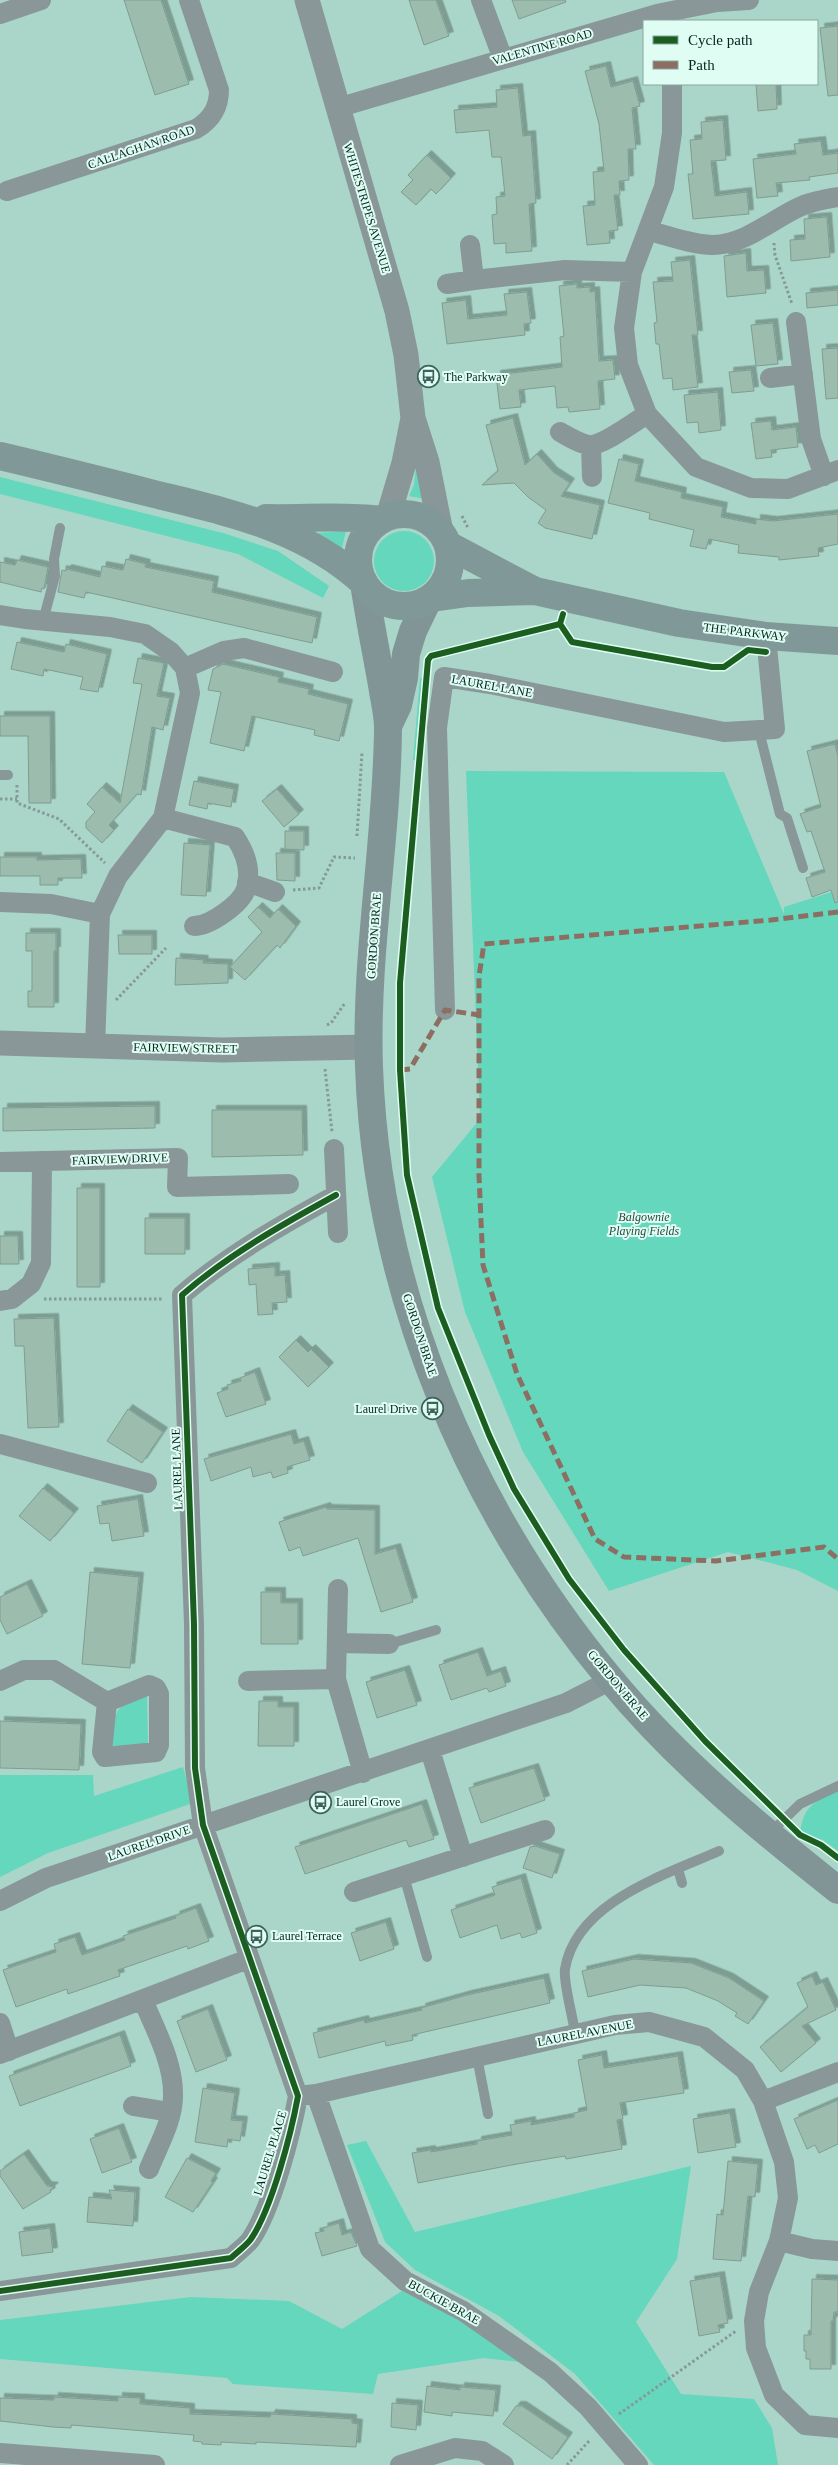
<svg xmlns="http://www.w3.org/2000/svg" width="838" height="2465" font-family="'Times New Roman',serif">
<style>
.green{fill:#64d7bd}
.building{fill:#9cbcae;stroke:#7f9d91;filter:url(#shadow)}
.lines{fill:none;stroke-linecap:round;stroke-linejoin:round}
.path{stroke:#859998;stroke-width:3;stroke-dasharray:2.5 2.5;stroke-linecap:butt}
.service{stroke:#899799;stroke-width:10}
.minor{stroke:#899799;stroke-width:20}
.tertiary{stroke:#899799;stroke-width:25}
.secondary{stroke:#819597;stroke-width:28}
.primary{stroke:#809998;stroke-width:28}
.quiet{stroke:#8d6e63;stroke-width:5;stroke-dasharray:10 5;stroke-linecap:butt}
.cycleway-casing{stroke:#e0fdf4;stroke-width:9}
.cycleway{stroke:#1b5e20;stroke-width:6}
.labels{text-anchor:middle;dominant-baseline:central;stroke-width:4;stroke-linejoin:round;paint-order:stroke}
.street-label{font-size:12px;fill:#04251e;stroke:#e0fdf4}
.poi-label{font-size:12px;fill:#04251e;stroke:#e0fdf4;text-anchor:start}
.park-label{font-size:12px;font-style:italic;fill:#2b4840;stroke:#e0fdf4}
</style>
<defs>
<filter id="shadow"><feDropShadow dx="4.5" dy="-4.5" stdDeviation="0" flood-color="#0004"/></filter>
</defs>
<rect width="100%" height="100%" fill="#aad6c9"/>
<path class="green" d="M416 465 425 499 409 496 414 485Z
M0 477 223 533 278 551 329 586 323 598 238 554 0 494Z
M346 531 341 552 317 534 318 533Z
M374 561a30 30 0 1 1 60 0a30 30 0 1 1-60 0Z
M420 678H422L415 760H413Z
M466 771 724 772 784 914V907L838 890V1591L797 1570 728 1552 609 1591 523 1452 465 1312 432 1177 480 1119Z
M147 1692 148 1746H113L110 1739C116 1707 117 1705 147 1692Z
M183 1767 193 1803 48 1853 0 1877V1775H93L94 1796Z
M838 1790V1851L823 1840 800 1833C804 1804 814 1803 838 1790Z
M366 2141 415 2232 691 2166 677 2259 636 2322 681 2394 754 2399 772 2428 778 2465H654L575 2374 499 2316 415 2270 385 2242 347 2145Z
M402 2291 460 2319 520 2362 484 2358 378 2374 373 2394 233 2384 227 2378 0 2359V2320L191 2297 289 2301 342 2329Z"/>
<path class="building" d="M124 0H161L189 84 155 95Z
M409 0H436L449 36 424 45Z
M512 0H565L566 2 519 19Z
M838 26V95L828 96 820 28Z
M606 66 611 87 633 81 640 106 632 108 636 149H628L629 180 619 181 620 195H614L618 230 609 231 610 243 587 245 583 206 595 205 593 172 604 171 599 124 585 71Z
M756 84H776L777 109 758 111Z
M518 88 523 136 531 135 536 203 529 204 532 251 506 253V243L494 244 492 215 497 214 496 197 505 196 501 157H492L489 130 456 133 454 110 497 107 496 90Z
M723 120 726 160 711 161 715 196 747 192 749 214 693 219 688 174H693L690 140 702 139 701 122Z
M821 141 823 155 838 153V173L809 177 810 180 776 183 778 196 757 198 753 159 796 154 794 144Z
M427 155 451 178 436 194 431 189 416 205 401 192 413 180 408 175Z
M827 217 830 257 791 261 790 240 805 239 804 219Z
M746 253 747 271 764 270 766 293 727 297 724 256Z
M690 260 698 335H692L698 387 673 390 672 378 663 379 659 344H656L654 323 657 322 653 282 673 281 671 262Z
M577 284V288L590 287V292L595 291 599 361 613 360 615 379 598 381 600 409 569 412 568 407 557 408 555 386 519 390 521 407 500 409 496 375 562 367 560 337 564 336 559 286Z
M838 290V305L807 308 806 293Z
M527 292 531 323 524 324 525 335 447 344 442 303 466 300 468 319 507 315 504 294Z
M773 323 778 364 756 366 751 325Z
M838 348V398L826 399 822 349Z
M751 370 754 391 732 393 729 372Z
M718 392 721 430 699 433 698 422 687 423 684 395Z
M513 418 525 465 537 454 553 472 570 483 561 496 600 505 592 539 545 528 538 523 546 510 528 497 514 483 482 485 498 471 486 425Z
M771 421 772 430 796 427 798 447 771 450 772 457 756 459 751 423Z
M619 459 639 464 635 481 682 492 681 498 723 507 721 517 756 524V519L773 521 838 514V544L818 548 819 556 779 560V557L738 553 739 545 709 539 706 549 690 546 694 530 649 519 650 513 608 503Z
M126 559 146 564 145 567 214 581 212 592 317 617 312 643 86 592 84 598 58 592 62 570 66 571 67 569 100 577 102 566 123 570Z
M17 560 48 567 44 589 42 588 41 592 0 582V562L15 565Z
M17 642 64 652 66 644 107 654 98 692 80 689 83 677 44 669 43 676 11 669Z
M138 658 164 663 157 696 170 698 163 730 152 727 141 795 137 794 109 825 114 830 102 843 86 828V822L95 812 87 804 102 787 120 803 142 684 133 683Z
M223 664 279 677 278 682 309 689 308 694 348 704 339 741 314 735 315 730 252 716 244 751 210 743 221 692 208 690 213 669Z
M0 716H50L51 803H29L28 736H0Z
M835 744 838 757V902L835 903 831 890 812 897 806 878 825 872 811 831 807 832 800 814 821 807 807 751Z
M194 781 234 789 231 807 208 803 207 809 189 805Z
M277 789 299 814 284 827 262 801Z
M285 831H304V850L285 849Z
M184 843 210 845 206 896 181 895Z
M276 853H295V881L277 880Z
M0 857H37V860L81 859 82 878H58V885H40V876H0Z
M258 907 270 918 278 909 296 926 280 948 277 945 245 980 230 967 262 932 248 917Z
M26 933H56V951H54V1007H28V991H32V951H26Z
M118 935H152V954H119Z
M176 958 204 960 203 963 228 964V983L175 985Z
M155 1106V1128L3 1131V1108Z
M212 1110H302L303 1155 212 1157Z
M77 1188H100V1287H77Z
M145 1218H185V1254H145Z
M0 1236H18L19 1264H0Z
M275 1267V1276L285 1275 287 1302 272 1303 273 1314 258 1315 256 1284 249 1285 248 1269Z
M54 1318 59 1427 28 1428 24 1346H15L14 1319Z
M296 1340 308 1352 311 1349 329 1367 308 1387 279 1357Z
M255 1372 266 1404 226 1417 217 1393 228 1389 227 1385 241 1381 240 1378Z
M128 1409 163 1432 142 1463 107 1441Z
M291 1434 294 1444 304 1441 310 1460 287 1467 288 1473 273 1478 271 1472 253 1477 251 1467 211 1481 204 1459Z
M43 1488 74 1513 50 1541 19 1516Z
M138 1499 144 1536 112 1541 109 1523 100 1524 97 1506Z
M326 1507 327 1509 375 1510V1554L396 1548 413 1602 381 1612 358 1538 303 1556 300 1547 289 1551 279 1522Z
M90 1572 139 1577 130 1668 82 1664Z
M27 1584 43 1616 7 1634 0 1620V1597Z
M261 1592H281V1603H298V1644H261Z
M478 1652 487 1676 501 1671 506 1686 489 1692 487 1688 451 1700 439 1665Z
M405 1670 417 1705 377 1718 366 1682Z
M259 1701H278V1707H294V1746H258Z
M0 1721 81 1724 79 1770 0 1768Z
M534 1768 545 1800 481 1823 469 1788Z
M422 1804 434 1839 409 1847 406 1840 305 1874 295 1847Z
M535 1846 560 1854 552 1878 523 1868 530 1847Z
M521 1878 537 1933 522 1938 520 1933 501 1939 497 1925 460 1938 451 1910 495 1895 492 1887Z
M196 1908 209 1941 188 1949 187 1946 118 1970 120 1976 68 1994 67 1989 16 2007 3 1970 56 1952 54 1944 75 1937 82 1955 125 1940 123 1936 176 1918 175 1916Z
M386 1922 394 1949 360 1961 351 1933Z
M634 1959 691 1963 729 1978 764 2001 748 2024 735 2016 737 2013 718 2001 686 1988 640 1985 588 1997 582 1971Z
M812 1976 816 1985 823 1982 836 2010 802 2026 816 2043 781 2072 760 2047 808 2007 797 1983Z
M544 1978 550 2003 412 2035 413 2040 386 2046 385 2041 319 2058 313 2033 364 2020 365 2023 422 2010 421 2008 467 1995Z
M208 2009 227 2060 196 2072 177 2021Z
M120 2035 131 2066 20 2106 9 2076Z
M602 2055 604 2068 678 2056 684 2093 620 2103 623 2119 617 2120 622 2149 566 2159 565 2156 517 2164 418 2183 412 2153 431 2150V2152L477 2144V2141L512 2135 510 2125 531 2121V2125L574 2117V2113L587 2110 578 2060Z
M203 2088 235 2093 231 2120 243 2121 240 2141 228 2139 227 2147 195 2142Z
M838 2100V2144L819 2153 815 2145 807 2149 794 2119Z
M730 2113 736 2147 698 2153 693 2119Z
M119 2128 132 2162 102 2173 90 2139Z
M24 2154 47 2186 54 2187 50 2190 51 2192 23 2209 0 2176V2171Z
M187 2158 216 2173 211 2181 213 2182 193 2212 165 2197Z
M728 2161 758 2164 755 2197 748 2196 741 2261 713 2259 717 2214 723 2215Z
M109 2190 135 2192 133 2226 87 2222 89 2197 112 2199Z
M339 2223 342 2235 351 2232 357 2246 322 2256 315 2233 324 2231 323 2228Z
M50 2228 53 2252 22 2256 19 2232Z
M720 2276 728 2323 718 2325 720 2332 699 2336 690 2281Z
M812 2279 838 2280V2312H834L833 2321H831V2369H810V2359H806V2351H804V2335H811Z
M427 2386 460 2390V2387L496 2390 493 2416 452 2412V2416L424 2412Z
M54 2397 118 2401V2397L140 2398V2404L190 2408V2414L270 2417 271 2414 352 2419V2423L358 2424 356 2447 256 2442V2444L221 2442V2445L202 2444V2442L193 2441 194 2435 71 2425V2428L53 2427 0 2421V2398L54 2400Z
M392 2403 418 2405 416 2430 391 2427Z
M516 2406H522L568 2437 552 2459 503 2424Z"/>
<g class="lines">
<path class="path" d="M774 243 775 255 792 304
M462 516 468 528
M17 785V803L59 819 105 863
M0 799H17
M357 836 362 752
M293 890 319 888 334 857 355 858
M116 1000 166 948
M327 1025 331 1023 345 1003
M325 1069 332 1132
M44 1299H162
M619 2414 736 2331
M567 2465 590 2440"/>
<path class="service" d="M43 621 55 576 54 559 60 528
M759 731 780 814 787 818 803 868
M0 775H8
M389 1644 436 1630
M769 1834 800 1804 838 1786
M678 1869 682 1883
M404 1876 427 1957
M575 2033C573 2017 563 1982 565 1969 576 1902 665 1875 719 1851
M477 2057 488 2114"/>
<path class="minor" d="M481 0 503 59
M0 14 41 0
M672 84V133L664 187 632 272 624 328 628 365 647 414 696 467 751 488 788 489 838 470
M337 108 657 14 717 2 749 0
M7 191 196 129C211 120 219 108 219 90L189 0
M649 231C670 236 692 245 713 245 748 244 774 217 804 205 815 201 827 199 838 197
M470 245 474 280 565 270 632 272
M447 284 474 280
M796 322 811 439 824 476
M770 378 803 374
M560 432C569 437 578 443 588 445 601 447 636 421 647 414
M591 446 592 477
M0 615 25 619 110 627 145 634 171 652 185 668 190 693 163 818 118 876 100 914 95 1046
M185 668 224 651 244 648 333 672
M163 818 235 837C245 852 252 870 246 889 241 904 210 926 194 926
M247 882 275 892
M0 902 51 904 100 914
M445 1010 437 728 444 677 490 684 724 732 775 729 766 636
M334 1149 338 1233
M0 1162 178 1158 177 1187 289 1184
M0 1301 12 1299 31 1284 41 1263 42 1161
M0 1444 147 1483
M338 1589 336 1679 363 1773
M337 1643 389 1644
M0 1681 24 1670H54L107 1702
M248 1681 336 1679
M149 1685 156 1688 159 1694V1745L156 1752 105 1757 102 1752 107 1702Z
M430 1750 463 1857
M354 1892 545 1830
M0 1901 46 1878 566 1703 611 1680
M143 2000C155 2029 174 2063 173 2096 173 2121 158 2146 149 2169
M0 2023 9 2051
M0 2054 248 1959
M316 2094 370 2249 405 2281 463 2311 550 2372 588 2407 638 2465
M298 2096 316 2094 615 2025 649 2022 704 2037 745 2070 763 2101 784 2162 788 2198 779 2241 759 2292 754 2321 756 2348 774 2395 805 2425 838 2428
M763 2101 838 2072
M133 2106 170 2112
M779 2241 812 2249 838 2251
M0 2291 231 2258C237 2252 246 2246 251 2239 272 2208 291 2134 298 2096L203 1825 195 1768 194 1624 182 1295C228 1255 283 1224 336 1195
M0 2453 155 2465
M400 2465 455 2448 482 2451 504 2465"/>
<path class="tertiary" d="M307 0 397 311 406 355 413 418 427 462 441 532
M388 517 404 463 413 418
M0 1043 222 1050 369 1047"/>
<path class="secondary" d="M364 583C369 617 376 651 382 685 384 699 388 714 388 728 387 841 365 954 369 1067 377 1292 468 1508 611 1680 677 1760 757 1826 838 1890
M389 724 398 705 404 678 406 654 413 631 428 600"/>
<path class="primary" d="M0 456C51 468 103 481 154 494 231 513 304 528 364 583
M358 560a46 46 0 1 1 92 0a46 46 0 1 1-92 0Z
M266 518C304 519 344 515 382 520
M448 545 535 591 679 623 766 636 838 641
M432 598 468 593 534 591"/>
<path class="quiet" d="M838 912 771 920 484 944 479 976V1176L483 1265 517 1374 595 1539 624 1557 716 1561 824 1547 838 1559
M400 1070 410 1069 445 1010 479 1015"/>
<defs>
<path id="cycleway" d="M563 614 560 624 572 642 712 667H724L748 650 766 652
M560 624 431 656 428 660 400 983V1070L407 1175 438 1308 489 1435 514 1489 569 1579 624 1650 705 1741 800 1835 821 1845 838 1858
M0 2291 231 2258C237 2252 246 2246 251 2239 272 2208 291 2134 298 2096L203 1825 195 1768 194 1624 182 1295C228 1255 283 1224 336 1195"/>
</defs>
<use href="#cycleway" class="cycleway-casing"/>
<use href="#cycleway" class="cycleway"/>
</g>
<defs>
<symbol id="bus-ring" viewBox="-11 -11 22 22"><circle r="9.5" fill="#e0fdf4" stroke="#3e635a" stroke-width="1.5"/><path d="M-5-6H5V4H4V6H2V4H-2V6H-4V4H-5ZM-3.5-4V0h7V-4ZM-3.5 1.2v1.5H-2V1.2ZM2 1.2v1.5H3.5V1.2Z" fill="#3e635a"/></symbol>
</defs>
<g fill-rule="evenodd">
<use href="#bus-ring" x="416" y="364" width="25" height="25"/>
<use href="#bus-ring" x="420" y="1396" width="25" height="25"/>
<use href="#bus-ring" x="308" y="1790" width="25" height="25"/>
<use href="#bus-ring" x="244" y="1924" width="25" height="25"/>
</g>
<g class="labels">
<g class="street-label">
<text transform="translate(542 47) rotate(-16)">VALENTINE ROAD</text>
<text transform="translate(141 147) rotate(-19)">CALLAGHAN ROAD</text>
<text transform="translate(367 208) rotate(73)">WHITESTRIPES AVENUE</text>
<text transform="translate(745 632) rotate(7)">THE PARKWAY</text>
<text transform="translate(492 686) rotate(10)">LAUREL LANE</text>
<text transform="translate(374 936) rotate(-86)">GORDON BRAE</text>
<text transform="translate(185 1048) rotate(1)">FAIRVIEW STREET</text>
<text transform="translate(120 1159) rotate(-2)">FAIRVIEW DRIVE</text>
<text transform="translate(420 1335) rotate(72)">GORDON BRAE</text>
<text transform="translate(177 1469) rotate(-92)">LAUREL LANE</text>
<text transform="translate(618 1685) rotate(50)">GORDON BRAE</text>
<text transform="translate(149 1843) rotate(-19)">LAUREL DRIVE</text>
<text transform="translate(585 2033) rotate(-11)">LAUREL AVENUE</text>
<text transform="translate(270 2153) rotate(-73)">LAUREL PLACE</text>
<text transform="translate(444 2302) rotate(29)">BUCKIE BRAE</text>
</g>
<g class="poi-label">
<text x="444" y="377">The Parkway</text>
<text x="417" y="1409" text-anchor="end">Laurel Drive</text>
<text x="336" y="1802">Laurel Grove</text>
<text x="272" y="1936">Laurel Terrace</text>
</g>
<g class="park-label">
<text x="644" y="1217">Balgownie<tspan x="644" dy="14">Playing Fields</tspan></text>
</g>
</g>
<rect x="643" y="20" width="175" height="65" fill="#e0fdf4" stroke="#88a79e"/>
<rect x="653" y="36" width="25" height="8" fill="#1b5e20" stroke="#88a79e"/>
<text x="688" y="45" font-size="15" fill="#04251e">Cycle path</text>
<rect x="653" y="61" width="25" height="8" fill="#8d6e63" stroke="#88a79e"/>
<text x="688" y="70" font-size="15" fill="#04251e">Path</text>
</svg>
